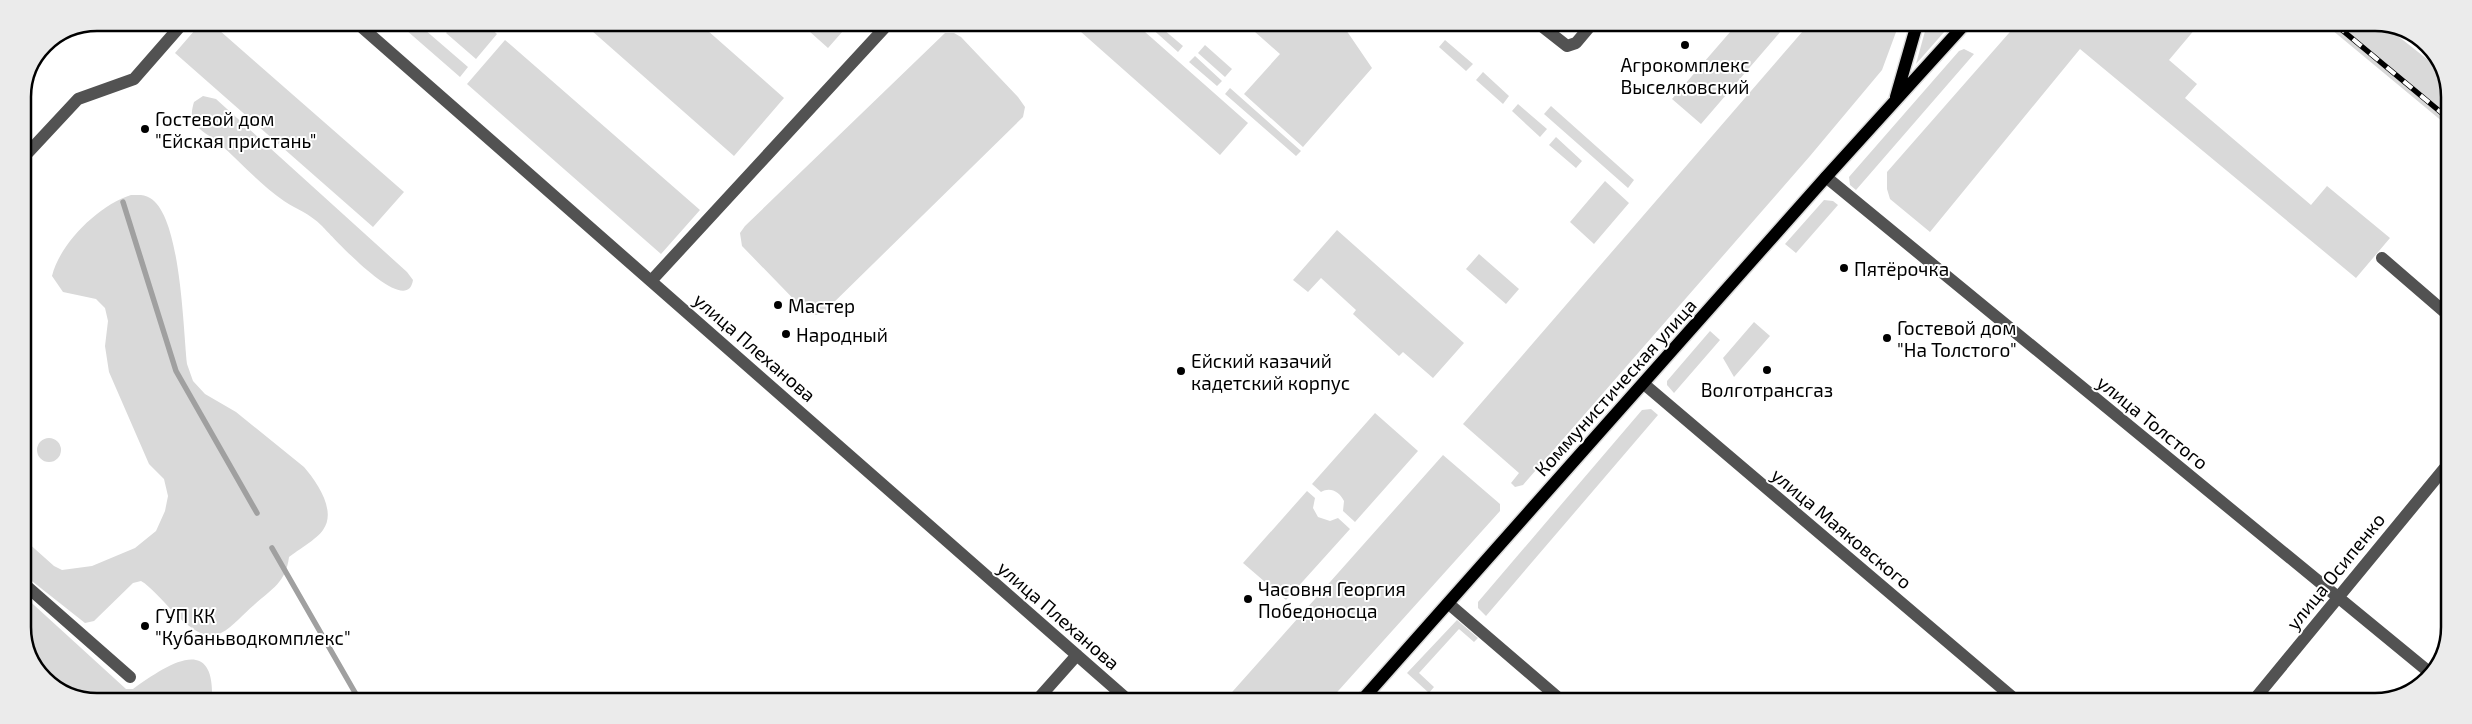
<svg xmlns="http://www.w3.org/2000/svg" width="2472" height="724" font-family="'Exo 2',sans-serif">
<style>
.green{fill:#d9d9d9}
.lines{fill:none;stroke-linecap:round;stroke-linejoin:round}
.stream{stroke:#a0a0a0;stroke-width:5.5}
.major-casing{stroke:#dbdbdb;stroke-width:15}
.minor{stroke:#525252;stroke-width:12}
.major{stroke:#000;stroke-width:12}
.rail-casing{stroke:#000;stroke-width:5.5}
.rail{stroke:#fff;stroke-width:4;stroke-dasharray:11;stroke-linecap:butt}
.poi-dot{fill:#000;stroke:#fff;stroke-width:2}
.labels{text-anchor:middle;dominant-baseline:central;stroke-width:4;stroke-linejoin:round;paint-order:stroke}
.poi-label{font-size:19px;fill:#000;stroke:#fff;text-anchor:start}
.street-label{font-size:19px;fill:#000;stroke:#fff}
.rim{fill:none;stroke:#000;stroke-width:2.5}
</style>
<rect width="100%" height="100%" fill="#fff"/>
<path class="green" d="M201 23H211L404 192 373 227 175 53Z
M398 23H417L468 67 460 77Z
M455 23H485L497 34 476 59 446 33Z
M583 23H699L784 98 734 156Z
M800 23H850L828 48Z
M1072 24H1136L1248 123 1220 155Z
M1152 24H1157L1183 46 1178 52 1149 26Z
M1246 24H1342L1372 68 1303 147 1244 94 1280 54Z
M1737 24H1787L1701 124 1672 99Z
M1809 24H1899L1882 70 1810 156 1523 485 1515 487 1511 483 1519 473 1463 424Z
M1927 24H1933L1945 31 1916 64Z
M2016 25H2192L2196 28 2169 60 2197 84 2185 98 2311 205 2327 186 2390 238 2356 278 2080 49 1930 232 1890 199 1887 189V172Z
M2326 25H2384L2437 67 2438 66 2449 92V127Z
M945 33H954L961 37 1018 97 1025 107 1023 117 824 312 816 315 808 314 742 246 740 233 745 226Z
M505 40 700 210 661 254 467 84Z
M1445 40 1473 64 1466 71 1439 47Z
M1205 45 1232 69 1225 77 1198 53Z
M1964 49 1974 54 1856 190 1850 185 1849 177 1959 51Z
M1195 56 1222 81 1217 86 1189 62Z
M1483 72 1509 96 1503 104 1476 80Z
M1230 88 1301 151 1296 156 1225 94Z
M203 96 216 99 407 272 413 280C407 320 331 235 322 226 309 213 298 210 284 201 260 184 240 162 219 143 211 136 201 132 195 124 190 117 192 109 194 102Z
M1518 104 1547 129 1540 137 1512 111Z
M1551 106 1634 180 1628 188 1544 114Z
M1556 137 1582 161 1576 168 1549 145Z
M1605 181 1629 203 1594 244 1570 222Z
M131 195C138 195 144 194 150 198 181 216 183 328 187 364L193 381 205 394 236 412 304 467C317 482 337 511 323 530 317 539 298 550 289 557 286 582 272 589 254 605 244 613 233 627 221 633 193 647 162 593 141 581L133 583 94 621 85 623 23 574V542L26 541 54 566 62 570 92 566 135 548 156 531 165 511 168 496 164 479 149 464 109 372 105 346 108 321 105 308 96 299 63 292 52 276C60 243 99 205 131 195Z
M1824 200 1833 201 1838 205 1796 253 1785 244Z
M1337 230 1464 343 1433 378 1403 352 1399 356 1353 314 1356 310 1321 278 1308 292 1293 280Z
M1479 254 1519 289 1506 304 1466 269Z
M1754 322 1770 336 1734 377 1723 358Z
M1710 331 1720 340 1674 393 1667 385V381Z
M1651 409 1658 415 1486 616 1478 608V602L1642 410Z
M1375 413 1418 451 1355 522 1343 511 1344 501C1339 491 1330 487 1321 492L1312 484Z
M37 450a12 12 0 1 1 24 0a12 12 0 1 1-24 0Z
M1443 455 1500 504V511L1330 700H1225Z
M1307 491 1315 498 1313 508 1318 517 1330 521 1338 518 1350 529 1286 600 1243 563Z
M23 595 126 689H133C164 667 215 631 212 699H78L41 676 23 632Z
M1457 620 1478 638 1474 642 1459 629 1419 673 1434 687 1429 693 1407 673Z"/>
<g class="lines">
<path class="stream" d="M123 202 176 371 257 513
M272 548 357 696"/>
<defs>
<path id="major" d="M1896 97 1917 24
M1362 700 1826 177 1964 25"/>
</defs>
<use href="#major" class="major-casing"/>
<path class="minor" d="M357 23 1128 700
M1539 24 1567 46 1576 43 1592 24
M23 158 78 99 134 79 183 23
M1826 177 2429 672
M2382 258 2448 315
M651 281 889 23
M1644 384 2017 701
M23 583 130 677
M1449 604 1562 701
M1037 700 1077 655
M2253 701 2448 464"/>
<use href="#major" class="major"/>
<defs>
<path id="rail" d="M2336 25 2449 119"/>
</defs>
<use href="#rail" class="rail-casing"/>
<use href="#rail" class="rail"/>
</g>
<g class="poi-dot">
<circle cx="1685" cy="45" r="5"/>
<circle cx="145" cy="129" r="5"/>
<circle cx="1844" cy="268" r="5"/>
<circle cx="778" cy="305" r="5"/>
<circle cx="786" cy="334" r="5"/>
<circle cx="1887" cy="338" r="5"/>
<circle cx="1767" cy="370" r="5"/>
<circle cx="1181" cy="371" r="5"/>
<circle cx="1248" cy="599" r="5"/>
<circle cx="145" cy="626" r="5"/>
</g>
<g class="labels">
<g class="poi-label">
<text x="1685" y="64" text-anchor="middle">Агрокомплекс<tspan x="1685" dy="22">Выселковский</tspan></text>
<text x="155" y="118">Гостевой дом<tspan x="155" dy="22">"Ейская пристань"</tspan></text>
<text x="1854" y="268">Пятёрочка</text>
<text x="788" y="305">Мастер</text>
<text x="1897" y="327">Гостевой дом<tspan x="1897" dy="22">"На Толстого"</tspan></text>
<text x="796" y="334">Народный</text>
<text x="1191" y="360">Ейский казачий<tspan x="1191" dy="22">кадетский корпус</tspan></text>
<text x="1767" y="389" text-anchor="middle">Волготрансгаз</text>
<text x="1258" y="588">Часовня Георгия<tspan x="1258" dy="22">Победоносца</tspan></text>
<text x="155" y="615">ГУП КК<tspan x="155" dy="22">"Кубаньводкомплекс"</tspan></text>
</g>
<g class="street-label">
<text transform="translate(755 347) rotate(41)">улица Плеханова</text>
<text transform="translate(1615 387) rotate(-48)">Коммунистическая улица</text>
<text transform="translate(2153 422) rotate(39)">улица Толстого</text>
<text transform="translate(1842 528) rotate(40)">улица Маяковского</text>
<text transform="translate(2335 571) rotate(-51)">улица Осипенко</text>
<text transform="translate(1059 615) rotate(41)">улица Плеханова</text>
</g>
</g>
<path d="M0 0H2472V724H0ZM97 31H2375A66 66 0 0 1 2441 97V627A66 66 0 0 1 2375 693H97A66 66 0 0 1 31 627V97A66 66 0 0 1 97 31Z" fill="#ebebeb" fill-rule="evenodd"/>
<path class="rim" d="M97 31H2375A66 66 0 0 1 2441 97V627A66 66 0 0 1 2375 693H97A66 66 0 0 1 31 627V97A66 66 0 0 1 97 31Z"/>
</svg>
